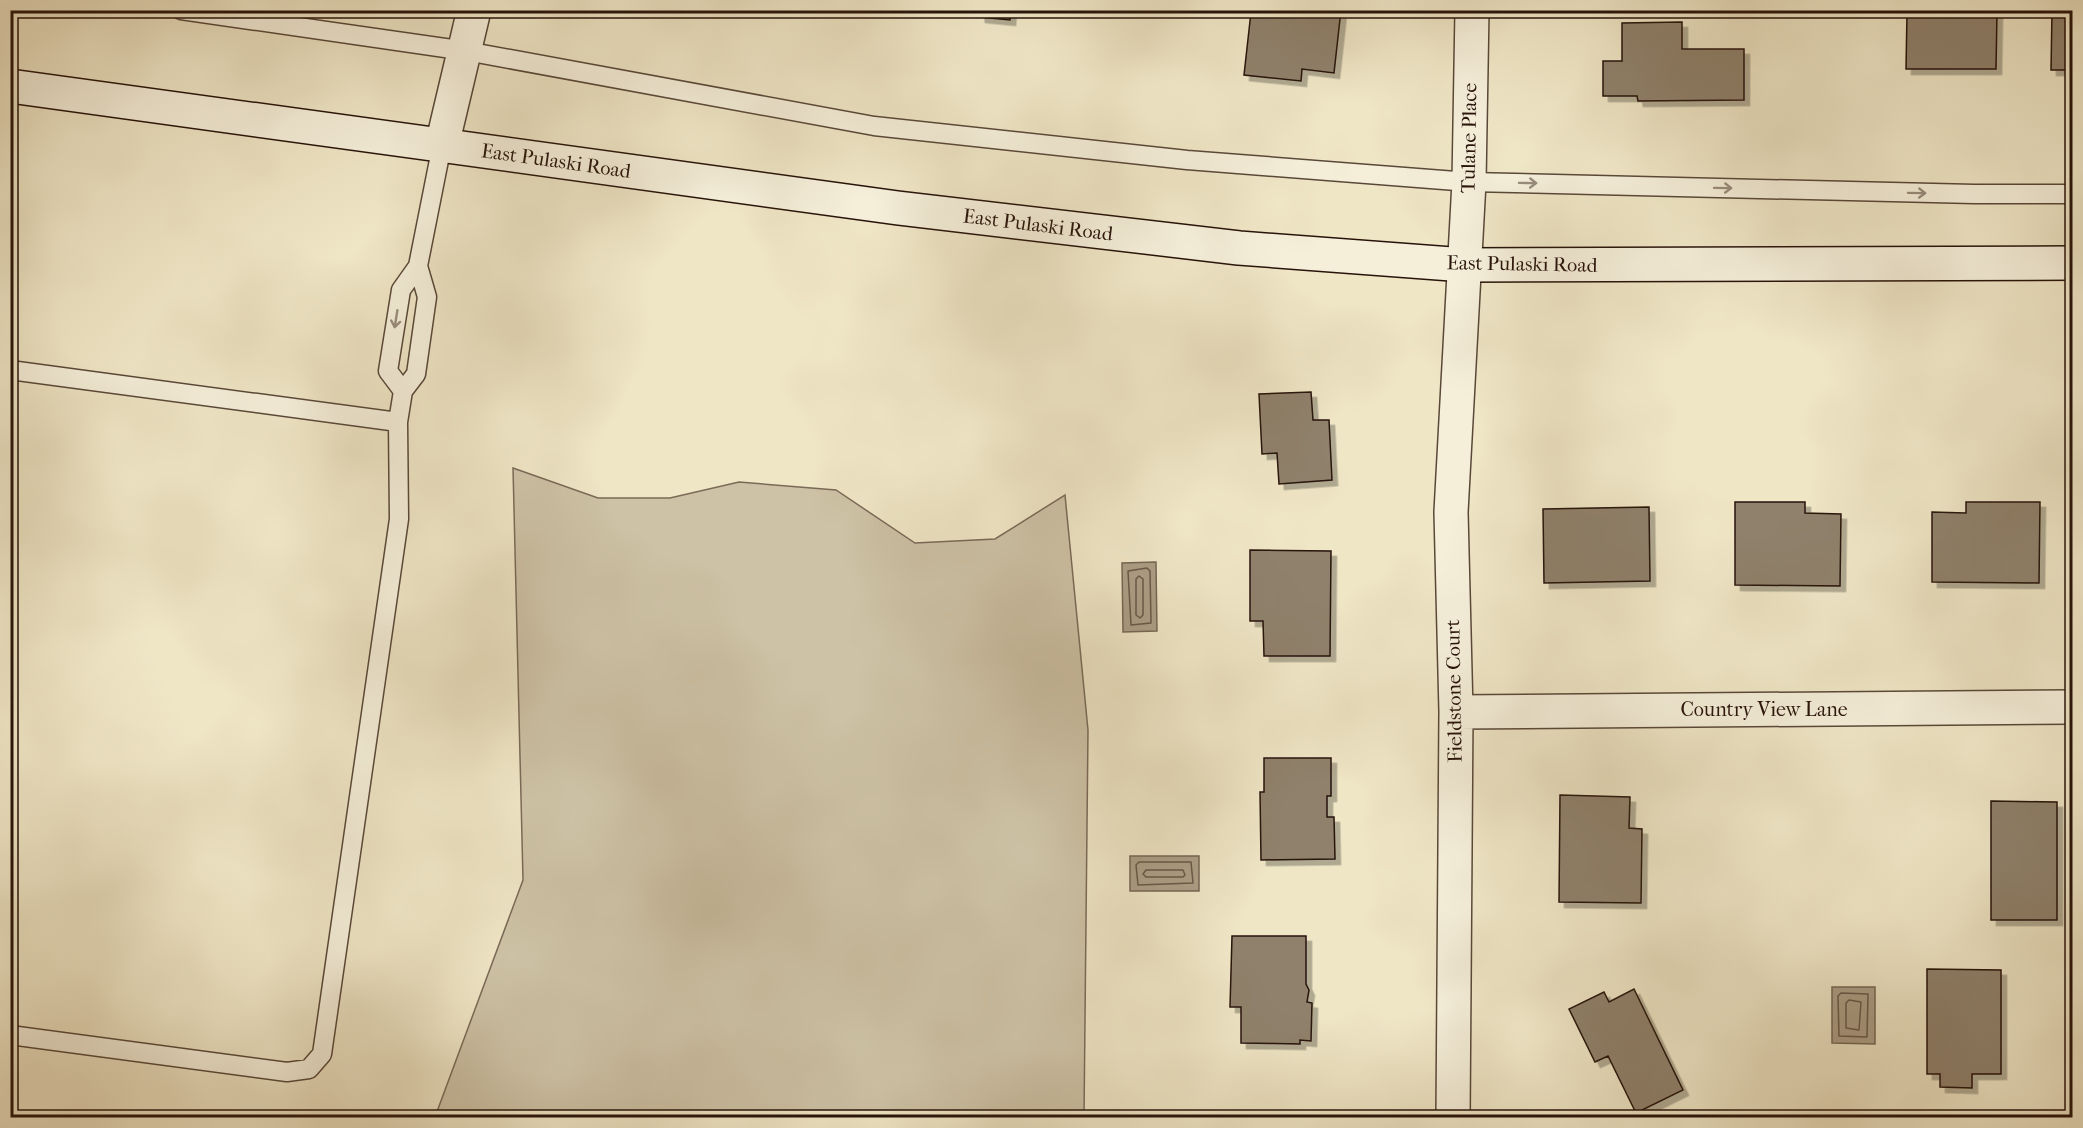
<svg xmlns="http://www.w3.org/2000/svg" width="2083" height="1128" font-family="'IM FELL French Canon',serif">
<style>
.green{fill:#cdc2a6;stroke:#7a6a58;stroke-width:1.5}
.water{fill:#ab9e86;stroke:#766654;stroke-width:1.5}
.lines{fill:none;stroke-linecap:round;stroke-linejoin:round}
.shore{stroke:#695848;stroke-width:1.5}
.building{fill:#8f816c;stroke:#27130a;stroke-width:1.5;filter:url(#shadow)}
.service-casing{stroke:#594839;stroke-width:21}
.minor-casing{stroke:#594839;stroke-width:36}
.secondary-casing{stroke:#27130a;stroke-width:36}
.service{stroke:#f5efda;stroke-width:18}
.minor{stroke:#f5efda;stroke-width:33}
.secondary{stroke:#f5efda;stroke-width:33}
.oneway{stroke:#988c7c}
.labels{text-anchor:middle;dominant-baseline:central;stroke-width:5;stroke-linejoin:round;paint-order:stroke}
.street-label{font-size:20px;fill:#27130a;stroke:#f5efda}
</style>
<defs>
<filter id="shadow"><feDropShadow dx="5.5" dy="5.5" stdDeviation="0" flood-color="#0004"/></filter>
</defs>
<rect width="100%" height="100%" fill="#efe6c6"/>
<filter id="stains"><feTurbulence type="fractalNoise" baseFrequency=".00333" numOctaves="4"/><feColorMatrix values="0 0 0 0 .2 0 0 0 0 .09 0 0 0 0 .02 0 0 0 .5 -.17"/></filter>
<radialGradient id="worn" r=".72"><stop offset=".6" stop-color="#630" stop-opacity="0"/><stop offset="1" stop-color="#630" stop-opacity=".3"/></radialGradient>
<path class="green" d="M513 468 598 498H670L739 482 836 490 915 543 995 539 1065 495 1088 730 1084 1117H435L523 880Z"/>
<path class="water" d="M1156 562 1157 631 1123 632 1122 563Z
M1130 856H1199V891H1130Z
M1832 987H1875V1044L1832 1043Z"/>
<g class="lines">
<path class="shore" d="M1147 568 1150 571 1151 623 1131 625 1128 571Z
M1139 576 1143 579V615L1140 618 1136 615V579Z
M1139 862H1191L1193 883 1138 885 1136 865Z
M1146 870H1183L1185 875 1183 877H1146L1143 874Z
M1841 993 1868 994 1867 1037 1839 1036 1838 996Z
M1849 1000 1861 1002 1859 1030 1846 1028V1003Z"/>
</g>
<path class="building" d="M979 10H1011L1010 20 980 17Z
M1295 10H1341L1334 73 1302 69 1301 81 1244 75 1251 12 1294 16Z
M1929 10 1997 12 1996 69H1906L1907 13H1929Z
M2052 11H2072V70H2051Z
M1682 22V49H1744V100L1638 101 1637 96H1603V61H1622V23Z
M1311 392 1313 420H1329L1332 480 1279 484 1277 453 1262 454 1259 394Z
M1735 502H1805V513L1841 514 1840 586 1735 585Z
M1966 502H2040L2039 583 1932 582V512L1966 513Z
M1649 507 1650 581 1544 583 1543 509Z
M1250 550 1331 551 1330 656H1264L1263 621H1250Z
M1264 758H1331V796H1327V817H1334L1335 859 1261 860 1260 792H1264Z
M1560 795 1630 797 1629 828 1642 829 1641 903 1559 902Z
M1991 801 2057 802V920H1991Z
M1232 936H1306V984L1309 990 1307 1002 1312 1003 1311 1041 1300 1040V1044L1241 1043V1007H1230Z
M1927 969 2001 970V1074H1972V1088L1940 1087V1074H1927Z
M1634 989 1683 1090 1636 1113 1608 1056 1595 1062 1569 1009 1604 992 1609 1002Z"/>
<g class="lines">
<defs>
<path id="service" d="M181 10 466 51 874 126 1187 160 1469 182 1974 194H2072
M10 370 398 422
M403 391 388 371 401 290 418 266 442 145
M10 1035 287 1072 309 1069 322 1054 399 519 398 422 403 391 416 374 427 297 418 266"/>
<path id="minor" d="M442 145 474 10
M1456 712 2072 707
M1453 1118 1456 712 1451 512 1469 182 1472 10"/>
<path id="secondary" d="M10 86 898 208 1239 248 1465 265 2072 263"/>
</defs>
<use href="#service" class="service-casing"/>
<use href="#minor" class="minor-casing"/>
<use href="#secondary" class="secondary-casing"/>
<use href="#service" class="service"/>
<use href="#minor" class="minor"/>
<use href="#secondary" class="secondary"/>
</g>
<defs><path id="oneway-shaft" d="M-6 0H5M1.5-3L5.5 0L1.5 3" fill="none" stroke-width="1.6" stroke-linecap="round" stroke-linejoin="round" transform="scale(1.5)"/></defs>
<g class="oneway">
<use href="#oneway-shaft" transform="translate(1528 183) rotate(1)"/>
<use href="#oneway-shaft" transform="translate(1723 188) rotate(1)"/>
<use href="#oneway-shaft" transform="translate(1917 193) rotate(1)"/>
<use href="#oneway-shaft" transform="translate(396 319) rotate(99)"/>
</g>
<g class="labels">
<g class="street-label">
<text transform="translate(1469 138) rotate(-89)">Tulane Place</text>
<text transform="translate(556 161) rotate(8)">East Pulaski Road</text>
<text transform="translate(1038 225) rotate(7)">East Pulaski Road</text>
<text transform="translate(1522 264) rotate(1)">East Pulaski Road</text>
<text transform="translate(1454 691) rotate(-91)">Fieldstone Court</text>
<text x="1764" y="709">Country View Lane</text>
</g>
</g>
<rect width="2083" height="1128" fill="none" stroke="#efe6c6" stroke-width="36"/>
<rect x="12" y="12" width="2059" height="1104" fill="none" stroke="#27130a" stroke-width="3"/>
<rect x="18" y="18" width="2047" height="1092" fill="none" stroke="#27130a" stroke-width="1.5"/>
<rect width="100%" height="100%" filter="url(#stains)"/>
<rect width="100%" height="100%" fill="url(#worn)"/>
</svg>
